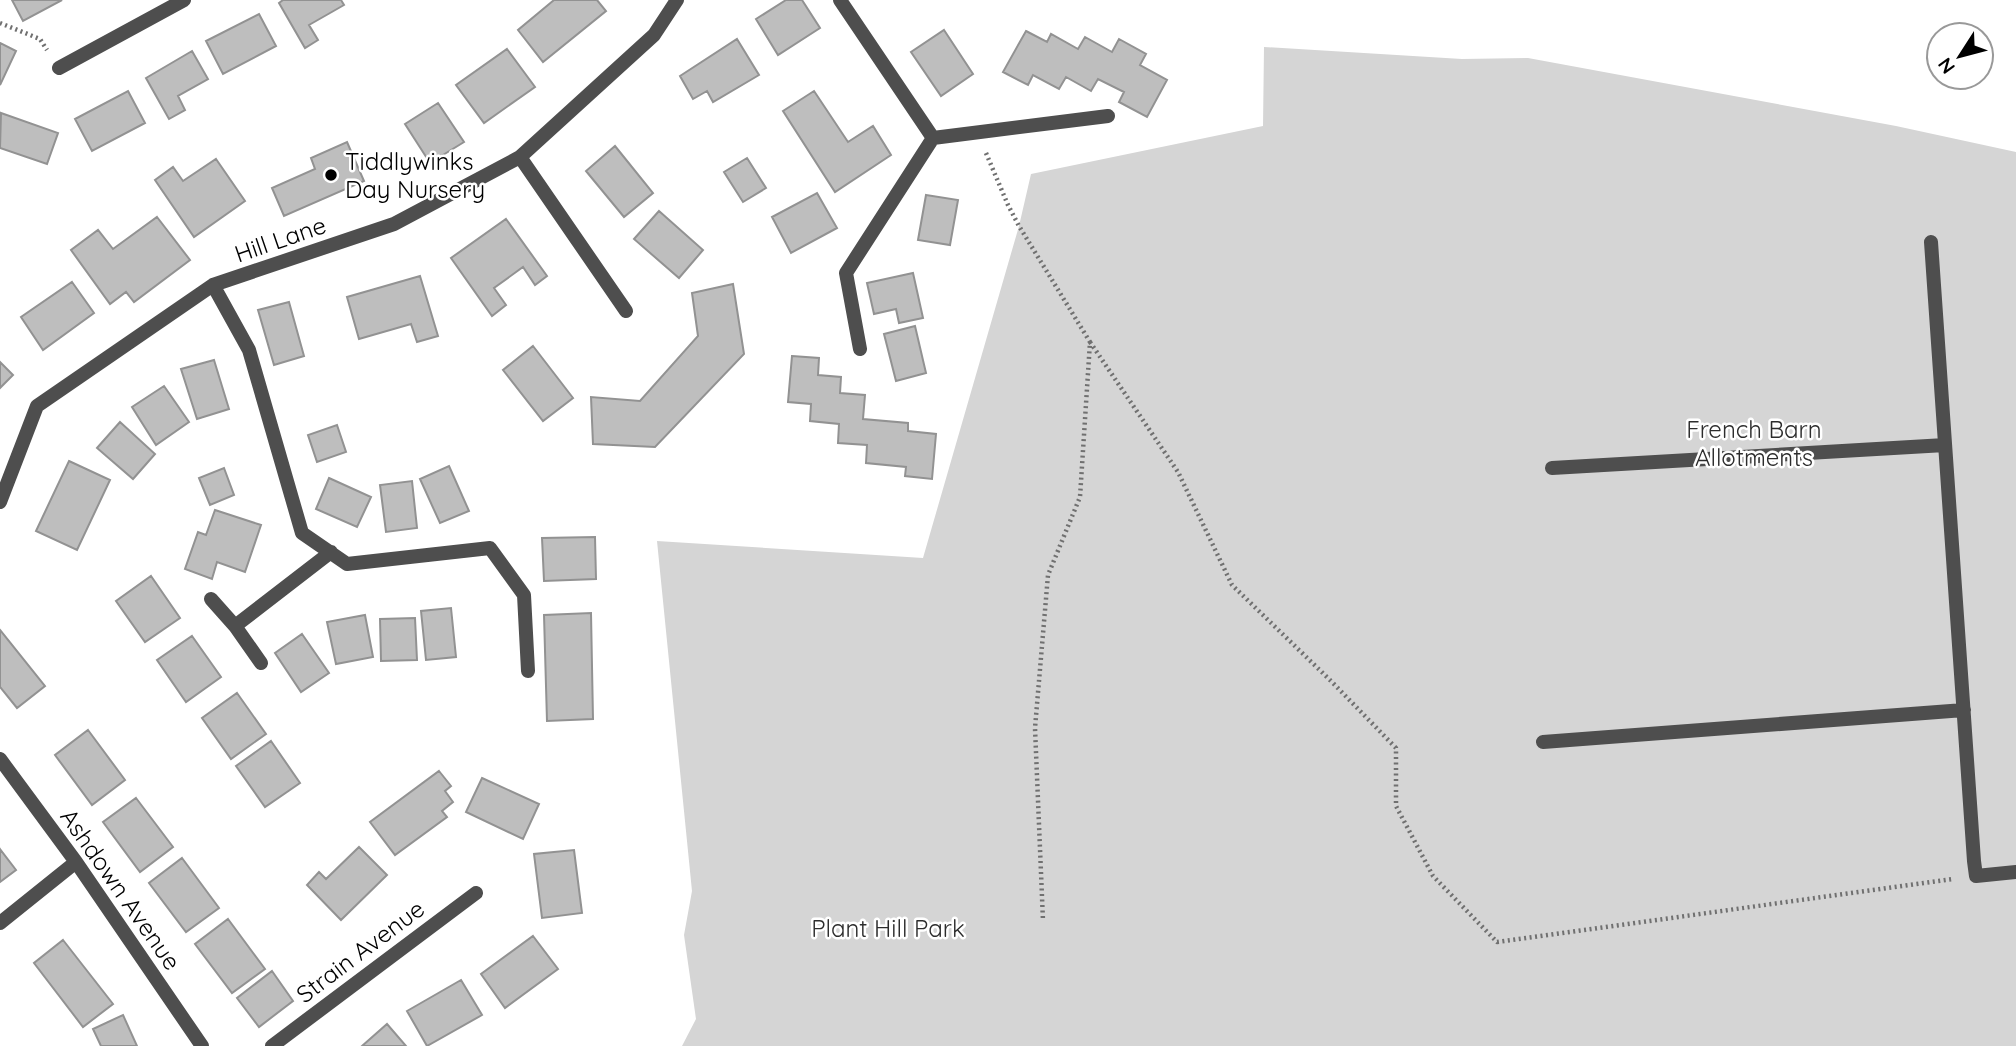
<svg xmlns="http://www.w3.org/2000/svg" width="2016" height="1046" font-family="Quicksand,sans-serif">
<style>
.green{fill:#d5d5d5}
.building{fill:#bebebe;stroke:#929292;stroke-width:2}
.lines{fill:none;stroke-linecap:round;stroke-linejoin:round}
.path{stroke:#707070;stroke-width:4.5;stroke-dasharray:2 3.5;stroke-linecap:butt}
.service{stroke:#4e4e4e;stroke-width:14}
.minor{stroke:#4e4e4e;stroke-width:14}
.poi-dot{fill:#000;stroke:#fff;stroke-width:2.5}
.labels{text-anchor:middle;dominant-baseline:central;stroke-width:5;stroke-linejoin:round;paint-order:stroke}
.poi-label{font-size:24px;fill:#000;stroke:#fff;text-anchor:start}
.street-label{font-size:24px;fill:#000;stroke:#fff}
.park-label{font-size:24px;fill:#2c2c2c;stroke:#fff}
</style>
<rect width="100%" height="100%" fill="#fff"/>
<path class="green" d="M1264 47 1462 59 1528 58 1896 126 2016 152V1046H682L696 1019 684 935 692 891 657 541 923 558 1019 226 1031 174 1263 126Z"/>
<path class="building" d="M12 0H62L23 21Z
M283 0H341L344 5 309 25 318 40 305 48 279 3Z
M554 0H597L606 11 543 62 518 30Z
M786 0H802L820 28 778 55 756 19Z
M259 14 276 46 223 74 206 41Z
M944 30 973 74 941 96 911 52Z
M1026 31 1047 42 1051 34 1078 49 1085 37 1112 52 1119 39 1146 54 1140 65 1167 80 1147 117 1119 102 1124 92 1098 79 1091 91 1066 77 1059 89 1033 75 1028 85 1003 72Z
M737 39 759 75 713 102 707 91 693 99 680 76Z
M0 43 16 51 0 85Z
M507 49 535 87 484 123 456 85Z
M192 51 208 79 178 96 185 110 169 119 146 78Z
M128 91 145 123 92 151 75 119Z
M814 91 848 142 873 126 891 155 835 192 783 111Z
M438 103 464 142 430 163 405 124Z
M1 113 58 133 47 164 0 148Z
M347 142 364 181 284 216 272 188 315 169 311 158Z
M615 146 653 193 624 217 586 171Z
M747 158 766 188 743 202 724 172Z
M216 159 245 201 194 237 155 180 173 167 183 181Z
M817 193 837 228 791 253 772 217Z
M926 195 958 200 950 245 918 240Z
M659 211 703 250 679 278 634 239Z
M157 217 190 260 134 302 126 292 110 304 71 250 98 230 113 249Z
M506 219 547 276 535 285 523 267 494 288 506 305 492 316 451 258Z
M913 273 923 318 899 323 896 309 874 314 867 283Z
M420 276 438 336 417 342 411 324 359 339 347 297Z
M72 282 94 313 43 350 21 317Z
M733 284 744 354 655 447 593 444 591 397 640 401 698 336 692 293Z
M289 302 304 356 274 365 258 310Z
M915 326 926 373 896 381 884 334Z
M533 346 573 398 543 421 503 370Z
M792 356 819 358 818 375 841 377 840 393 865 395 863 419 908 423V431L936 434 932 479 905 476 906 467 866 463 867 445 838 443 839 424 810 421 811 404 788 402Z
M214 360 229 409 197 419 181 369Z
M0 362 13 375 0 388Z
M164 386 189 422 156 445 132 407Z
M120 422 155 454 133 479 97 448Z
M337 425 346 452 317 462 308 435Z
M69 461 110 480 77 550 36 531Z
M449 466 469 511 440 523 420 479Z
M224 468 234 495 210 505 199 478Z
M329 478 371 497 357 527 316 509Z
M412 481 417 528 386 532 380 485Z
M215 510 261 525 245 572 217 562 212 579 185 569 198 532 206 535Z
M595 537 596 579 544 581 542 538Z
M151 576 180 618 145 642 116 601Z
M451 608 456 657 426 660 421 611Z
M591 613 593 719 547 721 544 615Z
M365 615 373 657 336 664 327 622Z
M415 618 417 660 381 661 380 619Z
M0 630 45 686 17 708 0 687Z
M302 634 329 673 301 692 275 653Z
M192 636 221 677 186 702 157 660Z
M237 693 266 734 231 759 202 718Z
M88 730 125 780 92 805 55 755Z
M271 741 300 783 265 807 236 766Z
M439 771 451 786 445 791 453 802 442 811 447 817 395 855 370 822Z
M482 778 539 804 523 839 466 812Z
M136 798 173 847 140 872 103 822Z
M359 847 387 875 341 920 307 885 319 872 326 879Z
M0 849 16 870 0 882Z
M574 850 582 913 542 918 534 854Z
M182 858 219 908 186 932 149 883Z
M228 919 265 969 232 993 195 944Z
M533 936 558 969 505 1008 481 974Z
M63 940 113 1004 83 1027 34 963Z
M272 971 293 1001 259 1027 237 998Z
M461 980 482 1015 427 1046 407 1011Z
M123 1015 137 1046H101L93 1029Z
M387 1024 406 1046H362Z"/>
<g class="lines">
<path class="path" d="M0 23 40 39 47 50
M986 153 1008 205 1019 226 1090 342 1080 497 1048 575 1035 728 1043 921
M1090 342 1178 472 1232 585 1331 681 1396 748V806L1433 876 1497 942 1953 879"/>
<path class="service" d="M1931 242 1974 861 1976 876 2016 872
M1552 468 1945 445
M1543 742 1964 710"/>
<path class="minor" d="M840 0 933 138 846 273 860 349
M59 68 184 0
M933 138 1108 116
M520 157 626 311
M213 285 249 350 302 533 347 564 490 548 524 595 528 671
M0 502 37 406 213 285 394 224 520 157 654 35 677 0
M211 599 235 626 261 663
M235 626 331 552
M0 759 76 862 202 1046
M0 923 76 862
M272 1046 476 893"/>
</g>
<circle class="poi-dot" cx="331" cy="175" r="7"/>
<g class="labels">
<g class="poi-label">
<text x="345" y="161">Tiddlywinks<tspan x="345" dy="28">Day Nursery</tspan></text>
</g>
<g class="street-label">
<text transform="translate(280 239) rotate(-19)">Hill Lane</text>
<text transform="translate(121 889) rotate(55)">Ashdown Avenue</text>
<text transform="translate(360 951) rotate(-37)">Strain Avenue</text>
</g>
<g class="park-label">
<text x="1754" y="429">French Barn<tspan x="1754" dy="28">Allotments</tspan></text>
<text x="888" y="928">Plant Hill Park</text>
</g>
</g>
<g transform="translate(1960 56) rotate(234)"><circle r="33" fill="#ffffff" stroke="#999999" stroke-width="2"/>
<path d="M0-5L12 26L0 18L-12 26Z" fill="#000000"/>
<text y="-10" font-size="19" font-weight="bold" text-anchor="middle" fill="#000000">N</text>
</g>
</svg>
